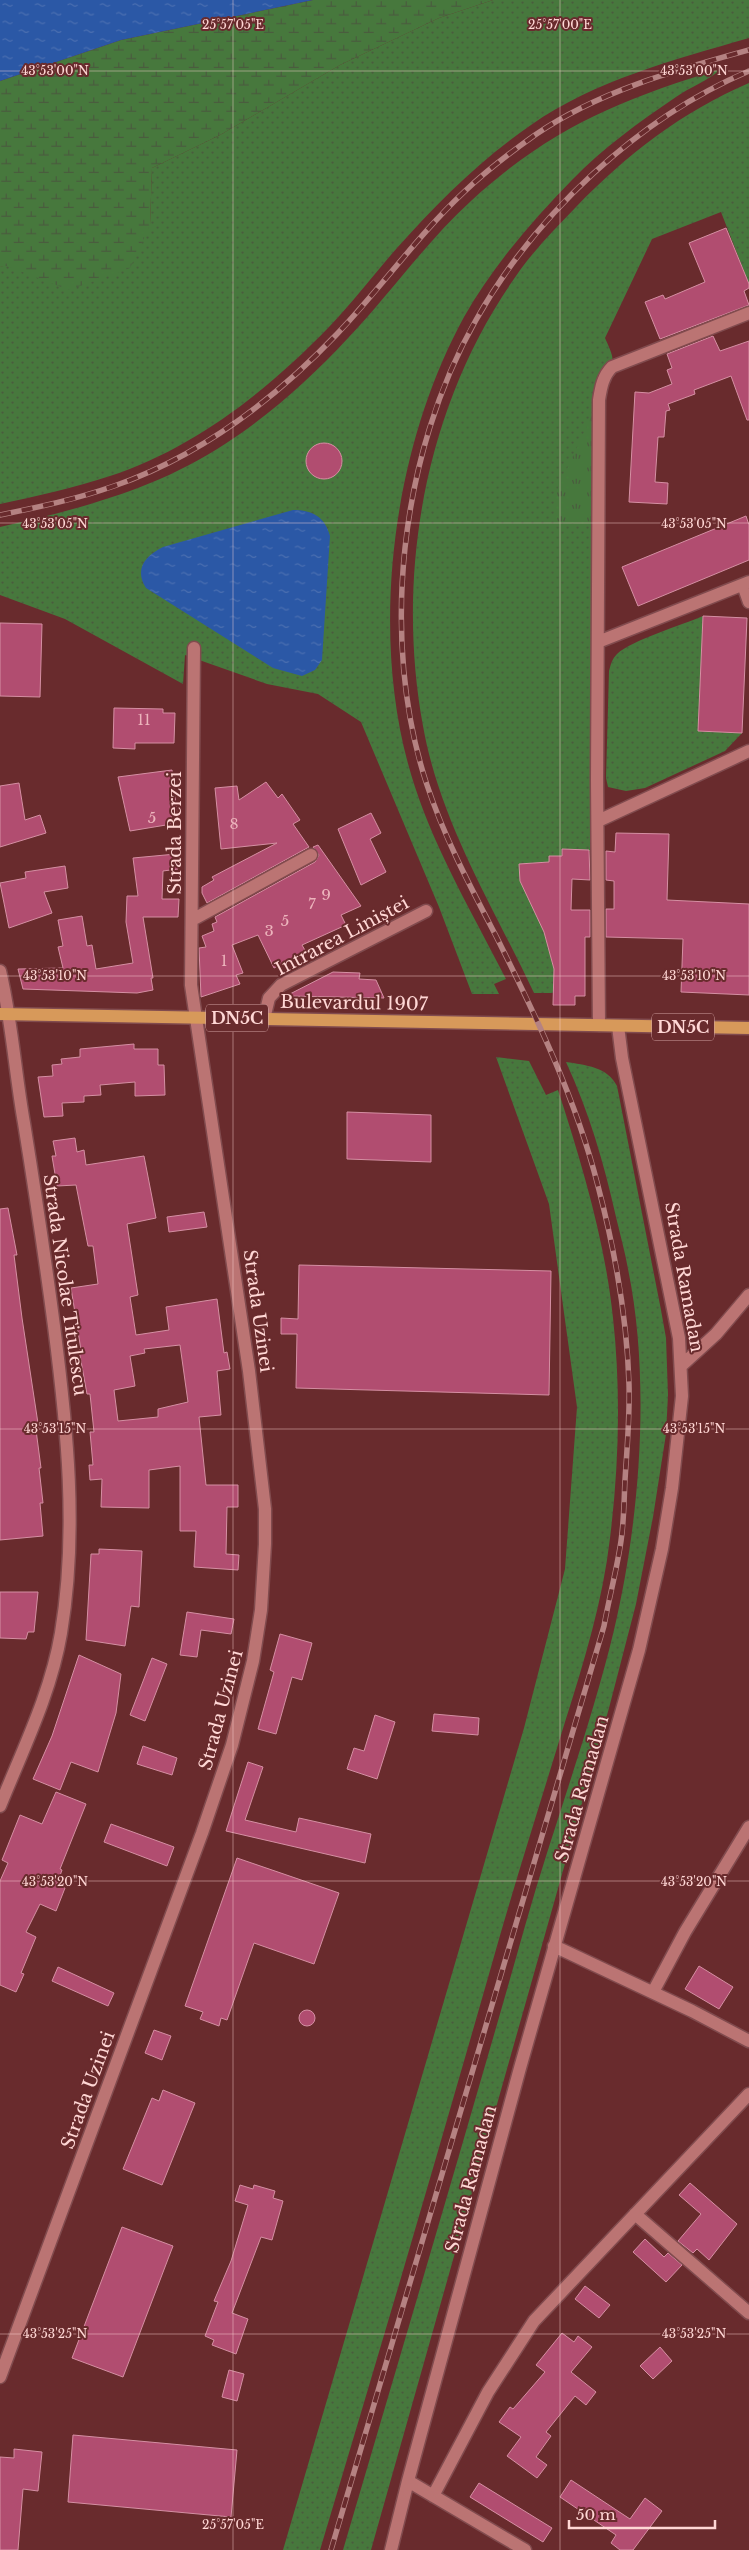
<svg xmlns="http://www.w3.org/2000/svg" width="749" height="2550" font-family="'Libre Baskerville',serif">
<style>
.grass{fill:url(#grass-dots)}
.wetland{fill:url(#wetland-marsh)}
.park{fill:url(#park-tufts)}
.water{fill:url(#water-ripples)}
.building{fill:#b14d70;stroke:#d58fa3;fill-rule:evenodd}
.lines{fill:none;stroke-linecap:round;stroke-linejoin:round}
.minor-casing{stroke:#814b4e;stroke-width:15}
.major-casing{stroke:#814b4e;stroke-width:15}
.minor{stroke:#bb7473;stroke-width:12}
.major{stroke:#d7995a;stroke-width:12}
.rail-casing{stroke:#b58282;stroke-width:5.5}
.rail{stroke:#692b2d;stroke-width:4;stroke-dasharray:11;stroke-linecap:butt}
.ticks{fill:none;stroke:#ffd7d5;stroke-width:1;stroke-opacity:0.45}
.labels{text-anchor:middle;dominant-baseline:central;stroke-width:4;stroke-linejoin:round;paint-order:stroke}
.number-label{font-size:15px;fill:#ecb4bc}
.shield{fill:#692b2d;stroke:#d2a3a3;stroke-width:1}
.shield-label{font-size:16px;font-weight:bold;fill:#ffd7d5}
.street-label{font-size:18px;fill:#ffd7d5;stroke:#692b2d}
.ticks-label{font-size:12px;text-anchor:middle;fill:#ffd7d5;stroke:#692b2d;stroke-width:4;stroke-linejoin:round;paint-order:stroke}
</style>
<defs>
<pattern id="grass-dots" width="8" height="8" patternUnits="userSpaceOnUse" patternTransform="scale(1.25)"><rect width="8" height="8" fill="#47783d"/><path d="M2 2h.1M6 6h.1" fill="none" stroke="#4a5c3e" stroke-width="1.8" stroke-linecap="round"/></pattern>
<pattern id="wetland-marsh" width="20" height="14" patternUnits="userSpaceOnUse" patternTransform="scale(1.25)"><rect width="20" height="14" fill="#47783d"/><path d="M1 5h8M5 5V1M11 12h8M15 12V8" fill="none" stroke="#4a5c3e"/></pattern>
<pattern id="park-tufts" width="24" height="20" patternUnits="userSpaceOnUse" patternTransform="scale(1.25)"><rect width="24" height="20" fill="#47783d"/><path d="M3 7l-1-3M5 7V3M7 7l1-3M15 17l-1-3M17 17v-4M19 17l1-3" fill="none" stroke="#4a5c3e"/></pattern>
<pattern id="water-ripples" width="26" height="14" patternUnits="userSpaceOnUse" patternTransform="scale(1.25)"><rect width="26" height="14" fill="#2b58a6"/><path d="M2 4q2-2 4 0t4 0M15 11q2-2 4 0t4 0" fill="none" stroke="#4b6fb1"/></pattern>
</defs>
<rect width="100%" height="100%" fill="#692b2d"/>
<path class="grass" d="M493 0H749V38C674 60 595 80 531 125 480 160 438 202 397 248 374 274 353 302 329 327 268 390 195 448 110 476 74 488 37 496 0 504V267L150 225 152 168 220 135 340 65 439 18Z
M721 69C708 81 690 87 676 97 639 122 603 148 572 180 531 222 493 266 464 317 391 450 367 642 415 787 437 854 474 916 506 979L494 984 499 994H472L439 907 361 722 318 694 267 684 185 655 183 684 65 619 0 595V527C79 509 157 489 225 444 270 415 312 377 348 338 390 294 426 242 471 201 549 129 621 99 721 69Z
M749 83V284L721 212 652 239 605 338C611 352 618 362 606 374L595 525 590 851 563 849 562 856H549V862L519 864 544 932 554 969 553 993H534C493 906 440 822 423 726 395 574 425 404 516 276 533 251 555 229 576 207 626 155 683 111 749 83Z
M703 616 698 731 742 733 725 751 645 788 626 791 608 787 606 778 609 671C611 664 612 659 617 654 632 640 682 625 703 616Z
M496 1057 529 1061 546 1095 558 1090C582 1164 605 1241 613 1318 621 1390 619 1466 610 1538 603 1600 584 1662 565 1722 543 1794 520 1866 499 1939 441 2143 381 2347 320 2550H283L524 1728 565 1569 577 1407 549 1204Z
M566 1062C585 1065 608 1067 617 1086L661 1310 666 1338 668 1395 666 1434 653 1517 636 1604 609 1708 371 2550H343C404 2342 466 2135 525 1926 553 1827 590 1730 614 1630 640 1520 651 1381 628 1269 625 1252 620 1234 616 1217 604 1163 589 1112 566 1062Z"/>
<path class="wetland" d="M313 0H493L439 18 340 65 220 135 152 168 150 225 130 268 69 290 7 266 0 267V81L121 40Z"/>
<path class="park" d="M599 400 595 525 557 522 555 518 554 497Z"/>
<path class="water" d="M0 0H313L121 40 0 81Z
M293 510C313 510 325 517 330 536L322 660 315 670 302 676 273 668 146 588C134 569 145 556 163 547Z"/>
<path class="building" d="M726 228 749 284V288L744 291 749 305 660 339 645 302 663 295 665 299 705 282 689 243Z
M713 336 720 351 749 341V420H747L731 376 694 390 695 394 668 404 670 410 666 411 664 437H658L655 482 668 483 667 504 629 502 635 392 649 393 672 384 667 370 672 368 667 354Z
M306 461a18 18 0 1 1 36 0a18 18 0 1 1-36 0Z
M746 516 749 525V560L638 606 622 567Z
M703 616 747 618 742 733 698 731Z
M0 623 42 624 40 697 0 696Z
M114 708 163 709V713H175L174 743H135V749L113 748Z
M172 770 177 814 170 802 172 824 130 831 118 777Z
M266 782 278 798 282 794 300 820 293 824 309 847 207 903 202 893V887L214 880 212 877 277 843 221 849 215 788 237 786 239 800Z
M19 783 25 820 40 815 46 833 0 847V786Z
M371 813 381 833 370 839 386 872 361 885 338 829Z
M616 833 669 834 667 900 749 904V995L681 992 683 939 606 937V909H614V881L606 880V851L615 852Z
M318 845 361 906 341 915 346 925 302 945 306 952 274 968 258 935 232 945 243 973 236 975 240 984 201 997 199 948 206 947 202 936 214 931 212 924 217 922 215 917 315 862 319 855 313 847Z
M562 849 589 850 590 880 572 879 571 910H590V937H585V996H575V1005H553L554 969 544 932 520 881 519 864 549 862V856H562Z
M176 854 178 869 163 871 162 899H179L178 917H143L153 978H151L153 990 137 993 23 989 18 969 63 968 58 947 63 946 58 920 82 916 87 946 92 945 96 969 133 963 126 922 127 896H138L133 858Z
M65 866 68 888 44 892 52 913 9 928 0 883 26 878 25 872Z
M333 972 360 973 359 979 376 980 384 998 286 996Z
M134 1044V1049H158V1065H164L165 1095 135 1096V1082L100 1085 101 1095 84 1096V1102L62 1103 63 1116 44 1117 38 1077 53 1076 52 1065 62 1064 61 1059 80 1057V1049Z
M347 1112 431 1115V1162L347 1159Z
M75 1138 77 1152 84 1150 86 1165 144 1156 156 1218 127 1224 138 1295 130 1297 136 1335 169 1330 166 1307 217 1299 224 1353 227 1352 230 1369 217 1371 221 1415 199 1417 206 1485H238V1507H227L226 1554 239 1555 238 1570 194 1567 196 1531H180V1466L149 1470V1508L101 1507 102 1479 90 1480 89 1465H93L90 1432H94L90 1394H87L79 1350H81L71 1288 98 1284 93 1246H88L76 1185 57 1186 52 1156H56L53 1141ZM180 1345 188 1402 158 1409V1417L118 1421 114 1390 135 1386 130 1356 145 1353 144 1349Z
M8 1208 17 1255H14L22 1318 39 1430H36L41 1468H39L43 1503H40L43 1536 0 1540V1209Z
M204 1212 207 1227 169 1232 167 1217Z
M299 1265 551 1271 549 1395 296 1388 297 1334H281V1318L298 1319Z
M99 1549 142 1551 139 1607 131 1606 125 1646 86 1640 91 1554H99Z
M0 1592H38L34 1632H28L26 1639 0 1638Z
M187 1612 234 1619 231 1634 201 1630 197 1657 180 1655Z
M280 1634 312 1643 302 1680 292 1677 276 1734 258 1729 274 1672 270 1670Z
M79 1655 121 1674 116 1713 98 1772 71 1762 60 1790 33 1779 52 1736Z
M152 1658 167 1664 145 1721 130 1715Z
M434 1714 479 1718 478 1735 432 1731Z
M375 1715 395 1722 377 1779 347 1769 354 1748 364 1751Z
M143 1746 177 1758 172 1775 137 1764Z
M248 1762 263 1767 245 1820 296 1832 299 1818 371 1834 365 1863 226 1831Z
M56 1792 86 1804 60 1869 62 1870 57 1884 65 1888 56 1911 40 1904 26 1932 36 1937 21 1973 24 1974 16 1992 0 1985V1881L8 1863 2 1860 20 1815 42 1824Z
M111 1824 174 1847 167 1866 104 1842Z
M237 1858 339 1893 314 1964 254 1943 227 2020 221 2018 219 2026 200 2019 203 2012 185 2006Z
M699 1966 733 1987 719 2009 685 1989Z
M58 1967 114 1993 108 2006 52 1981Z
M299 2018a8 8 0 1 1 16 0a8 8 0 1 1-16 0Z
M154 2030 171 2036 162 2060 145 2053Z
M163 2090 195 2103 162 2185 123 2169 152 2098 159 2101Z
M690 2183 737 2224 709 2260 697 2249 693 2253 678 2241 701 2214 679 2195Z
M240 2185 253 2189 254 2185 275 2191 273 2198 283 2201 272 2240 261 2237 232 2313 248 2319 236 2354 212 2345 214 2340 205 2336 218 2302 214 2301 231 2261 248 2205 235 2201Z
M122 2227 173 2246 123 2377 72 2358Z
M645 2239 664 2257 668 2253 682 2265 666 2282 633 2252Z
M585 2286 610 2305 599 2318 575 2299Z
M562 2333 574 2342 578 2336 592 2347 571 2372 596 2392 586 2405 575 2396 546 2432 551 2436 536 2457 547 2465 537 2478 507 2456 521 2437 499 2422 510 2407 513 2409 545 2372 536 2365Z
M660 2347 672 2361 653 2379 640 2366Z
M229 2370 244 2374 237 2401 222 2397Z
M73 2435 237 2450 231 2517 68 2502Z
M14 2449 42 2452 38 2491 23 2489 18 2550H0V2457L14 2458Z
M571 2480 630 2519 645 2498 662 2511 633 2550H620L611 2543 616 2535 560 2497Z
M479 2483 552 2528 543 2542 470 2497Z"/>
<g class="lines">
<defs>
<path id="minor" d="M743 585 749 602
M598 642 749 582
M598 821 749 751
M192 920 311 855
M0 971C12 1021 15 1073 24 1123 35 1191 45 1258 54 1326 67 1427 78 1531 61 1633 51 1693 23 1749 0 1806
M264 1019 269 998 281 985 426 911
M599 1025 597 780 599 400C601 387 603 376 612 367L749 313
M682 1365 716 1334 749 1295
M554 1946 692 2011 749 2041
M653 1992 685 1932 749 1827
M635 2214 749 2313
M0 2377 202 1833 232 1745 253 1661 261 1610 265 1544V1509L249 1371 191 985 194 648
M408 2481 525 2550
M433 2496 488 2392 534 2321 749 2094
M391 2550 408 2481 520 2068 639 1650 662 1549 672 1488 682 1396 679 1338 622 1058 618 1026"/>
<path id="major" d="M0 1014 749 1028"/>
</defs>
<use href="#minor" class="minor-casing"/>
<use href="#major" class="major-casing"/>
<use href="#minor" class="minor"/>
<use href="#major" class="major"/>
<defs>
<path id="rail" d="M0 515C39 507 77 499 114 486 200 456 275 399 337 334 381 288 418 235 464 192 486 171 511 152 535 135 599 91 676 70 749 50
M331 2550 604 1626C609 1598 617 1569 621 1541 624 1521 624 1500 625 1480 627 1448 630 1416 629 1384 627 1317 615 1251 598 1186 576 1099 536 1016 496 936 470 886 445 839 427 785 379 640 400 453 476 320 535 215 638 118 749 71"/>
</defs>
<use href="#rail" class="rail-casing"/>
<use href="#rail" class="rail"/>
</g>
<path class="ticks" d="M233 0V2550M560 0V2550M0 71H749M0 523H749M0 976H749M0 1429H749M0 1881H749M0 2334H749"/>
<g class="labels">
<g class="number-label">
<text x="144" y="719">11</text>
<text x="152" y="817">5</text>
<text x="234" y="823">8</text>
<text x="326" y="894">9</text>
<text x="312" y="903">7</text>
<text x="285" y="920">5</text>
<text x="269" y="930">3</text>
<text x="224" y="960">1</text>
</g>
<g class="shield">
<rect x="206" y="1004.5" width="62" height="27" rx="4"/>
<rect x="652" y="1013.5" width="62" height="27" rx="4"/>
</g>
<g class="shield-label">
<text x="237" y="1018">DN5C</text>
<text x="683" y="1027">DN5C</text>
</g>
<g class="street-label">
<text transform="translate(175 833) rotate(-90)">Strada Berzei</text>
<text transform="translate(342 936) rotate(-28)">Intrarea Liniștei</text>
<text transform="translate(354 1003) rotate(1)">Bulevardul 1907</text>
<text transform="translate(684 1277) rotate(80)">Strada Ramadan</text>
<text transform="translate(65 1285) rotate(82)">Strada Nicolae Titulescu</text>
<text transform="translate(258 1311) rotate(82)">Strada Uzinei</text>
<text transform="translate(221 1710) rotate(-75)">Strada Uzinei</text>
<text transform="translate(582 1789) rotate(-74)">Strada Ramadan</text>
<text transform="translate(88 2090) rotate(-70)">Strada Uzinei</text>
<text transform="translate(471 2179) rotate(-75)">Strada Ramadan</text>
</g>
</g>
<g class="ticks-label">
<text x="233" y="29">25°57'05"E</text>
<text x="560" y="29">25°57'00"E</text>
<text x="694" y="75">43°53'00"N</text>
<text x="55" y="75">43°53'00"N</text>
<text x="694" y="528">43°53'05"N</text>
<text x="55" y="528">43°53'05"N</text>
<text x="694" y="980">43°53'10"N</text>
<text x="55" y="980">43°53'10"N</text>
<text x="55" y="1433">43°53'15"N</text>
<text x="694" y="1433">43°53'15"N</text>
<text x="55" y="1886">43°53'20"N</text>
<text x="694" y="1886">43°53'20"N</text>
<text x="694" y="2338">43°53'25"N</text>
<text x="55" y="2338">43°53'25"N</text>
<text x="233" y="2529">25°57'05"E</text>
</g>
<path d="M569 2520v8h146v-8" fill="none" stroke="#ffd7d5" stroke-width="2.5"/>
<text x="576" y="2520" font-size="15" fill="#ffd7d5" stroke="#692b2d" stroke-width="4" paint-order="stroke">50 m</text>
</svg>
